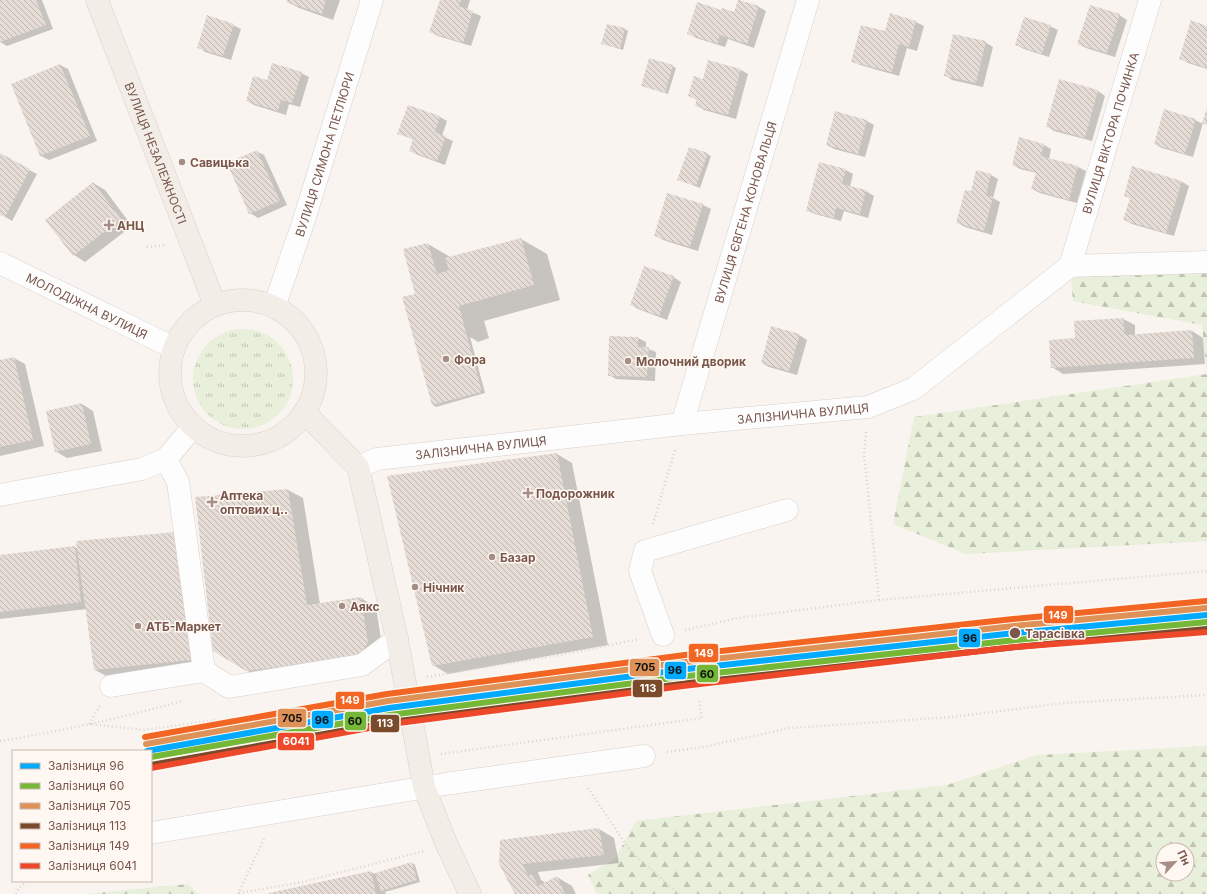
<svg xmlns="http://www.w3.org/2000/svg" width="1207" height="894" font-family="Inter,sans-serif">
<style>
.grass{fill:url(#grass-tufts)}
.forest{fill:url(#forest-firs);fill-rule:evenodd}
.shadow{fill:#0003}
.building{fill:url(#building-back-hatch)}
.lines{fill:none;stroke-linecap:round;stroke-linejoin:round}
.minor-casing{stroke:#d8cfcb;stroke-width:23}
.major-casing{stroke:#dad0cc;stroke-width:23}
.path{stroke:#dbd2d0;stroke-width:2.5;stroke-dasharray:1 3;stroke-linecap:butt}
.minor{stroke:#fefdfd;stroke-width:22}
.major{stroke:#f3ede7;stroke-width:22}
.rail-1-casing{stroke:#fff8f2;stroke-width:9}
.rail-2-casing{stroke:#fff8f2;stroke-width:9}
.rail-3-casing{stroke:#fff8f2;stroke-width:9}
.rail-4-casing{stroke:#fff8f2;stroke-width:9}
.rail-5-casing{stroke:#fff8f2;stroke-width:9}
.rail-6-casing{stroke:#fff8f2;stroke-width:9}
.rail-1{stroke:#0af;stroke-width:6}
.rail-2{stroke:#75b837;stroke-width:6}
.rail-3{stroke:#de9258;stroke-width:6}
.rail-4{stroke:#7a4b2a;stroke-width:6}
.rail-5{stroke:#f26522;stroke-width:6}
.rail-6{stroke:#ee482b;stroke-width:6}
.poi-dot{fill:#a68e86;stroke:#fff8f2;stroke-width:1.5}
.stop-dot{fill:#79574d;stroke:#fff8f2;stroke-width:1.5}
.labels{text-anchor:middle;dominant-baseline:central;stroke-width:3;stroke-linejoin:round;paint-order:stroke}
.street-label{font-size:12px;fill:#79574d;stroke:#fff8f2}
.poi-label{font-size:12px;font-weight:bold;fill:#79574d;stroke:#fff8f2;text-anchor:start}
.stop-label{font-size:12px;font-weight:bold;fill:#79574d;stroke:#fff8f2;text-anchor:start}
.line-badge{stroke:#fff8f2;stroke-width:1.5}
.badge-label{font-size:11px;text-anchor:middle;font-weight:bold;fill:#fff}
.pale-badge-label{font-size:11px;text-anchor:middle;font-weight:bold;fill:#111}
</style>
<defs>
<pattern id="grass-tufts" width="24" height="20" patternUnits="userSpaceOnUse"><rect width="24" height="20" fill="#e8efda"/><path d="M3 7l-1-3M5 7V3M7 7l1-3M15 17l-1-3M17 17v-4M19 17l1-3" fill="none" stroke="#c1c4b3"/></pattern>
<pattern id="forest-firs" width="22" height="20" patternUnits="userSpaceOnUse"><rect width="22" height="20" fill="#e8efda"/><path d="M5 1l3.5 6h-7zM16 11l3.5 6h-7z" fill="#c1c4b3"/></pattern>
<pattern id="building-back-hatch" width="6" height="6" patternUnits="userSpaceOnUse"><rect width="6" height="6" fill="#e5dcd6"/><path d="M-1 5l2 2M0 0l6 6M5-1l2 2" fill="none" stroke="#beb5b0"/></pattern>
</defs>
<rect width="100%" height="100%" fill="#f9f4ef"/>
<path class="grass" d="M193 379a50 50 0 1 1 100 0a50 50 0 1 1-100 0Z"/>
<path class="forest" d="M1207 259V541L966 554 893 524 914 417 1207 374 1202 325 1073 301 1070 266Z
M1207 746V894H597L588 875 615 859 636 821 947 785 1037 755ZM1163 850H1187V874H1163Z
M188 884 198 894H85Z"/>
<path class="shadow" d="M0 0H42L53 29 7 46 0 42Z
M288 0H340L333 20 299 8 288 2Z
M441 0H470L467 10 481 16 471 46 438 36 431 32Z
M739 0 759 7 766 11 754 48 728 39 725 47 696 38 688 33 722 11 735 13Z
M891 15 916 22 924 26 917 51 907 48 899 76 860 65 852 61 886 33Z
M1119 15 1127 20 1115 57 1086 48 1078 44Z
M233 25 241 29 231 60 205 52 198 47Z
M1050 26 1058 30 1049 57 1024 49 1016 45Z
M1207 27V69L1188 63 1180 58Z
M625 29 628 31 623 50 603 44Z
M985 42 993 47 983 87 952 80 945 75Z
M60 65 68 69 97 141 49 160 41 156 13 84Z
M672 66 676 68 668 94 646 87Z
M741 70 748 74 736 119 704 110 697 105V100L689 95 703 80Z
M301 73 309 77 300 107 289 104 286 115 254 105 247 101 268 81Z
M1098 91 1105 96 1092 141 1054 131 1047 126Z
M408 106 440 117 447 121 442 136 453 141 445 165 418 155 410 151 414 140 399 133Z
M1207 110V125L1203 123 1193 157 1162 148 1155 144 1195 120 1203 124Z
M867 121 874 125 865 157 834 149 827 145Z
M1020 139 1044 145 1051 149 1049 159 1078 167 1086 171 1077 203 1040 193 1032 189 1037 173 1020 169 1013 165Z
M256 151 264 155 287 205 258 218 250 213Z
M707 154 711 156 700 188 682 181Z
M0 155 37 174 12 221 0 214Z
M846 170 853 174 850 187 866 191 874 196 868 218 844 211 841 221 815 214 807 210Z
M991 175 998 179 993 198 1000 202 992 235 965 227 958 223 971 192Z
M1181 181 1189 186 1174 236 1132 224 1125 220 1131 199 1125 195Z
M93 183 105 190 132 226 85 262 74 255Z
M668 194 703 205 711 209 698 251 663 240 655 235Z
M521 239 547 254 560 300 484 321 489 338 478 342 470 337 485 393 436 407 433 405 415 295 428 244 452 258Z
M673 277 681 282 667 320 638 309 631 305Z
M1123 319 1135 325V335L1192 331 1203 338 1205 364 1063 374 1052 367 1076 339 1075 322Z
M799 335 807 340 797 375 769 367 762 363Z
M610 337 638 338 646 342V348L656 352 655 381 616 379 609 375Z
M14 358 25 364 44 446 0 456V361Z
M82 404 93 411 102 451 67 458 55 451Z
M557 454 572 463 608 645 448 674 433 665Z
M288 490 303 498 320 604 361 598 376 607 383 652 261 679 246 670Z
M191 542 206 668 110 678 95 670 87 609 0 619V556L74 547 79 549Z
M599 829 614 838 619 863 538 872 541 880 546 883 557 877 572 886 576 894H516L500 864Z
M412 863 415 865 420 882 385 892 386 894H270L371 872 377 875Z"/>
<path class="building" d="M0 0H36L46 25 0 42Z
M287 0H326L322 14 286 2Z
M440 0H461L459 6 473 11 463 43 429 32Z
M738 0 759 6 747 44 720 35 717 44 687 34 697 2 721 10 722 8 734 12Z
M1090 5 1120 14 1107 53 1077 44Z
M890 13 916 21 909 47 899 44 892 72 851 62 861 25 885 31Z
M207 15 234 24 223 56 197 48Z
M1024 17 1051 25 1042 54 1015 45Z
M1191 20 1207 26V68L1179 59Z
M607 24 625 28 620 49 601 44Z
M953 34 986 41 976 83 944 76Z
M649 58 673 65 665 93 641 86Z
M708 60 741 69 728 115 695 106 697 99 688 96 694 76 703 79Z
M272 63 302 72 292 103 281 100 278 111 246 101 253 76 267 80Z
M60 64 90 136 40 156 11 84Z
M1059 79 1098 90 1085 138 1046 127Z
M408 105 440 116 435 132 446 136 437 161 409 151 413 139 397 134Z
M1207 108V125L1202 123Z
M1164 109 1196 119 1185 154 1154 144Z
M835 111 867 120 858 154 826 145Z
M1019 137 1044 144 1041 156 1078 166 1069 200 1031 189 1036 172 1012 165Z
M689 147 708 153 696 186 677 180Z
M257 150 280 201 249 214 227 163Z
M0 153 30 169 5 217 0 215Z
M819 162 846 169 842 184 866 190 860 214 836 208 834 218 806 211Z
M1132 166 1182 181 1166 233 1123 220 1130 198 1124 196Z
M976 170 991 174 986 195 993 197 984 231 956 223 965 190 971 191Z
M93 182 121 219 73 256 45 220Z
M667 193 703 204 690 247 654 236Z
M521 238 534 285 459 306 482 392 432 405 402 297 415 294 403 249 428 243 437 274 449 270 445 258Z
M644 266 674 276 659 316 630 305Z
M1123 318 1125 335 1192 330 1194 358 1051 368 1049 340 1075 338 1074 321Z
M771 326 800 334 789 371 761 363Z
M609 336 638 337V347H649L647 377 608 376Z
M14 357 33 440 0 447V360Z
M82 403 91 444 55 452 46 411Z
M557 453 593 637 432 666 387 476Z
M288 489 307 605 361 597 368 643 357 657 246 671 213 651 195 497Z
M176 532 191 660 94 670 76 541Z
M75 546 81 602 0 612V555Z
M599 828 604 855 523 864 528 876 532 874 538 886 557 876 565 894H515L499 864 500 840Z
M412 862 417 880 381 891 375 873Z
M371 871 376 894H269V893Z"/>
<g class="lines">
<defs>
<g id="minor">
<path id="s1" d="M0 263 174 348"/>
<path id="s2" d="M1070 266 1150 0"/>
<path id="s3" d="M274 307 303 223 372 0"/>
<path id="s4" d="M682 424 808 0"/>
<path id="s5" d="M358 467 377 459 682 424 868 407 913 389 1070 266 1207 262"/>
<path d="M0 495 142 469 166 459 193 427"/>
<path d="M663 635 640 571 645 551 787 510"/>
<path d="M204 671 229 687 362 665 397 639"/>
<path d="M111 686 204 671 178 482 166 459"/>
<path d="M151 833 445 784 644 756"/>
</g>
<g id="major">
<path id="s6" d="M97 0 215 305"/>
<circle cx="243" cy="373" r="73"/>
<path d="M304 412 358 467 397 639 424 787 446 843 470 894"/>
</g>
</defs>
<use href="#minor" class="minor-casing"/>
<use href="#major" class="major-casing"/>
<path class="path" d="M147 247 167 245
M866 432 864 453 879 600
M653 524 675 450
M685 630 738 618 879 600 1207 571
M427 677 576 652 639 639
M100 706 89 724 143 730 384 698
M0 741C61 731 123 718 182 701
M667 752 703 747 790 728 952 717 1064 703 1207 695
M441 754 702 718 699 701
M588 788 631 852 679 894
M239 893 303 882 424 851
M16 894 19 888 27 881
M238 894 264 839"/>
<use href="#minor" class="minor"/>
<use href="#major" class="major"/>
<defs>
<path id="rail-1" d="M147 751 389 708 687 669 1015 633 1207 615"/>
<path id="rail-2" d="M151 757 390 715 688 676 1016 640 1207 622"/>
<path id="rail-3" d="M146 744 388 701 686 662 1014 626 1206 608"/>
<path id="rail-4" d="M151 765 391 722 689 683 1016 647 1207 629"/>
<path id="rail-5" d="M145 737 387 694 685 655 1013 619 1206 601"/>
<path id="rail-6" d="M151 768 391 724 683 686 1015 647 1207 632"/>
</defs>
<use href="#rail-1" class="rail-1-casing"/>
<use href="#rail-2" class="rail-2-casing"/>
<use href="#rail-3" class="rail-3-casing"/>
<use href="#rail-4" class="rail-4-casing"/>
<use href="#rail-5" class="rail-5-casing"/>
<use href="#rail-6" class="rail-6-casing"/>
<use href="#rail-1" class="rail-1"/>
<use href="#rail-2" class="rail-2"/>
<use href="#rail-3" class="rail-3"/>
<use href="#rail-4" class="rail-4"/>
<use href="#rail-5" class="rail-5"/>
<use href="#rail-6" class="rail-6"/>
</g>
<g class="poi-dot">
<circle cx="182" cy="162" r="4"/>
<path d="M107 219h4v4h4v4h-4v4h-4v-4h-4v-4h4z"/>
<circle cx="446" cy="359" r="4"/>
<circle cx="628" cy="361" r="4"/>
<path d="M526 487h4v4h4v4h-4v4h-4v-4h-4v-4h4z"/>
<path d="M210 496h4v4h4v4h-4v4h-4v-4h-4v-4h4z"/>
<circle cx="492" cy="557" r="4"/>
<circle cx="415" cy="587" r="4"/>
<circle cx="342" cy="606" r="4"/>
<circle cx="138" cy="626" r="4"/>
</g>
<circle class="stop-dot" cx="1015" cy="633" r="6"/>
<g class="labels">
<g class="street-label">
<text stroke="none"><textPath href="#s2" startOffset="139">ВУЛИЦЯ ВІКТОРА ПОЧИНКА</textPath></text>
<text stroke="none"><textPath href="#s6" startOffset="164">ВУЛИЦЯ НЕЗАЛЕЖНОСТІ</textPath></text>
<text stroke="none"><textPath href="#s3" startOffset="161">ВУЛИЦЯ СИМОНА ПЕТЛЮРИ</textPath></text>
<text stroke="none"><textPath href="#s4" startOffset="221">ВУЛИЦЯ ЄВГЕНА КОНОВАЛЬЦЯ</textPath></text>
<text stroke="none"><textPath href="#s1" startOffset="97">МОЛОДІЖНА ВУЛИЦЯ</textPath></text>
<text stroke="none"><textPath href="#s5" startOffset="449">ЗАЛІЗНИЧНА ВУЛИЦЯ</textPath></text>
<text stroke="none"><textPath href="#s5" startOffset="125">ЗАЛІЗНИЧНА ВУЛИЦЯ</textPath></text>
</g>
<g class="poi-label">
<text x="190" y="162">Савицька</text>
<text x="117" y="225">АНЦ</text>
<text x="454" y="359">Фора</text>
<text x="636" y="361">Молочний дворик</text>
<text x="536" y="493">Подорожник</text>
<text x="220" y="495">Аптека<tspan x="220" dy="14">оптових ц‥</tspan></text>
<text x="500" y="557">Базар</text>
<text x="423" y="587">Нічник</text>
<text x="350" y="606">Аякс</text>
<text x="146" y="626">АТБ-Маркет</text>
</g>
<g class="stop-label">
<text x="1025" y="633">Тарасівка</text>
</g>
</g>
<g class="line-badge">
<rect x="1043" y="605" width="31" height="19" rx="4" fill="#f26522"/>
<rect x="958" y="628" width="23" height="20" rx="4" fill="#0af"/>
<rect x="688" y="643" width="31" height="20" rx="4" fill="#f26522"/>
<rect x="629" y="658" width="31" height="19" rx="4" fill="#de9258"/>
<rect x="664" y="661" width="23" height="19" rx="4" fill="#0af"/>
<rect x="696" y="664" width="23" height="19" rx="4" fill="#75b837"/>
<rect x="632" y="679" width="31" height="19" rx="4" fill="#7a4b2a"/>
<rect x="335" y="691" width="30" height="19" rx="4" fill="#f26522"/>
<rect x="277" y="708" width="30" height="20" rx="4" fill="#de9258"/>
<rect x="311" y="710" width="23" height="19" rx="4" fill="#0af"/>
<rect x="344" y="711" width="23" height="20" rx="4" fill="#75b837"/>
<rect x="370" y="714" width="30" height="19" rx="4" fill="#7a4b2a"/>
<rect x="277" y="732" width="38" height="19" rx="4" fill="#ee482b"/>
</g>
<g class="badge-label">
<text x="1058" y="619">149</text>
<text x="704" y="657">149</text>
<text x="648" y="692">113</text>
<text x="350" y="704">149</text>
<text x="385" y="727">113</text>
<text x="296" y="745">6041</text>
</g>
<g class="pale-badge-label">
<text x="970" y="642">96</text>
<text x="645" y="671">705</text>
<text x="675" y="674">96</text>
<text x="707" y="678">60</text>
<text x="292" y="722">705</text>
<text x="322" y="724">96</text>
<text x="355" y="725">60</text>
</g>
<rect x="12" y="750" width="140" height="132" fill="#fff8f2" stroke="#c9b8b0"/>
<rect x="20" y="763" width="20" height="6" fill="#00aaff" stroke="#c9b8b0"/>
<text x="48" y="770" font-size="12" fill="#79574d">Залізниця 96</text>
<rect x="20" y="783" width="20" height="6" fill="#75b837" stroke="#c9b8b0"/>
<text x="48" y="790" font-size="12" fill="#79574d">Залізниця 60</text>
<rect x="20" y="803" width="20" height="6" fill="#de9258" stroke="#c9b8b0"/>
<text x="48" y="810" font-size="12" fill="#79574d">Залізниця 705</text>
<rect x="20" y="823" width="20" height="6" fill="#7a4b2a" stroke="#c9b8b0"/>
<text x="48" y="830" font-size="12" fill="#79574d">Залізниця 113</text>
<rect x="20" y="843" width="20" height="6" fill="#f26522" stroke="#c9b8b0"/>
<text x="48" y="850" font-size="12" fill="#79574d">Залізниця 149</text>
<rect x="20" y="863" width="20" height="6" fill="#ee482b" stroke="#c9b8b0"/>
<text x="48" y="870" font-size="12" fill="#79574d">Залізниця 6041</text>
<g transform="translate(1175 862) rotate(64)"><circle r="19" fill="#fff8f2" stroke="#c9b8b0"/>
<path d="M0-3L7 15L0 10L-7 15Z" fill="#a68e86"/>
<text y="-6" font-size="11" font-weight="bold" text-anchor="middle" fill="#79574d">Пн</text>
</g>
</svg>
